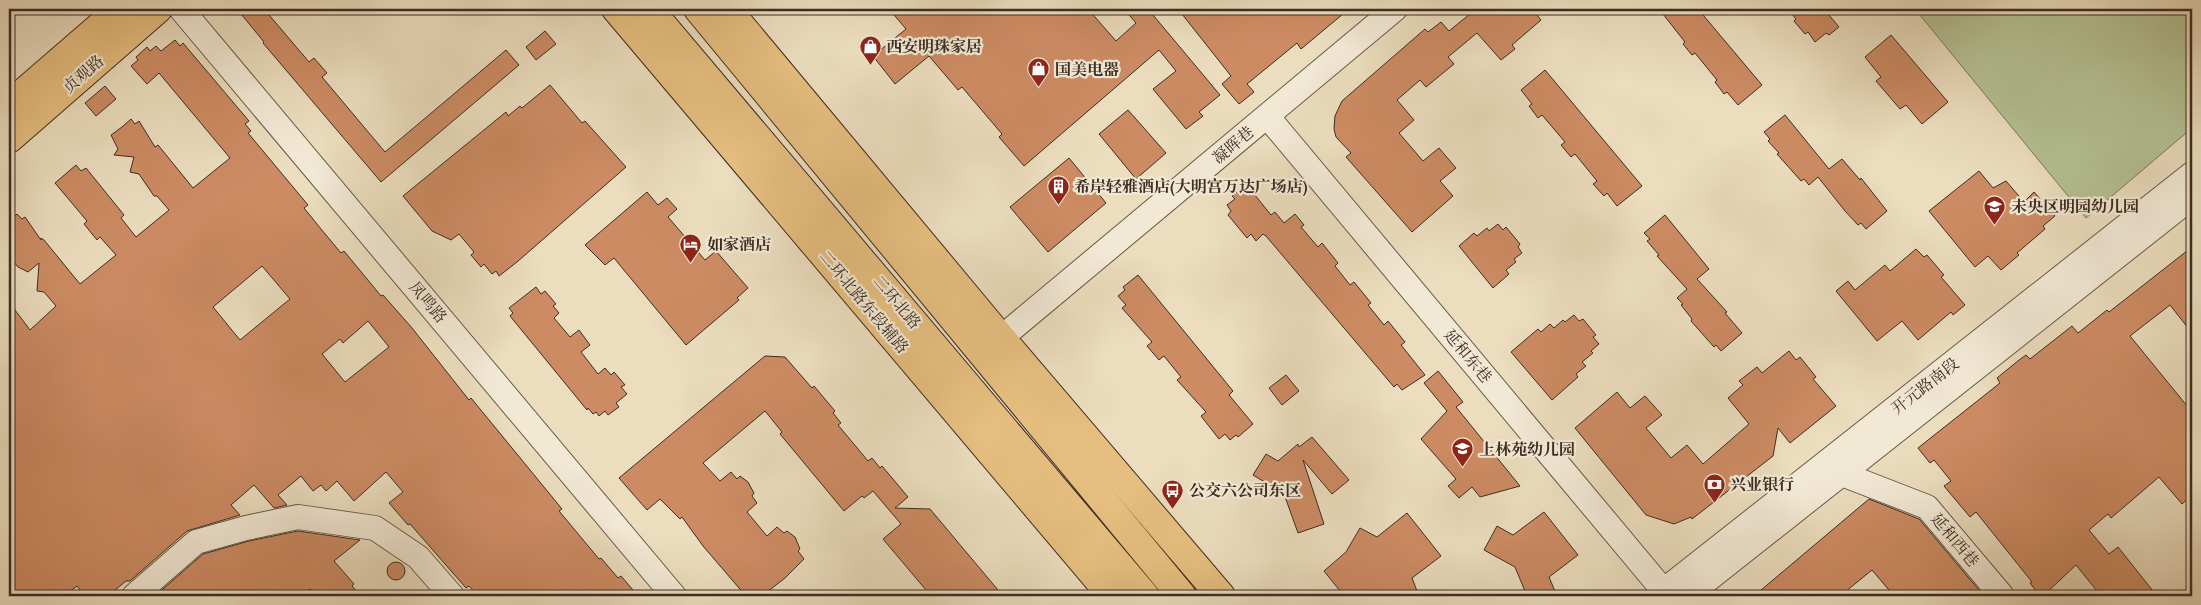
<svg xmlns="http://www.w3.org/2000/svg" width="2201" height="605" font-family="'EB Garamond','Noto Serif SC',serif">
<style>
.green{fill:#b5c293;stroke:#79785a}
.building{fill:#cc8b63;stroke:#3d2d22;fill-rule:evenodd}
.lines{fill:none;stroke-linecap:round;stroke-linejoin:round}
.minor-casing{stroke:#685949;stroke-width:26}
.major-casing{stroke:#3d2d22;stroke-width:30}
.highway-casing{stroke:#3d2d22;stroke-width:30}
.minor{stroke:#f2e9d5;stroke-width:24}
.major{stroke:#e6be7f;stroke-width:28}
.highway{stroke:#e6be7f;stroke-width:28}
.labels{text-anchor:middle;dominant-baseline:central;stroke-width:4.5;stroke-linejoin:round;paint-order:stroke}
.poi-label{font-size:16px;font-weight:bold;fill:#3d2d22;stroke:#f2e9d5;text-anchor:start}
.street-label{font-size:16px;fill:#3d2d22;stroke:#f2e9d5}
</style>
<rect width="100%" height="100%" fill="#ebddbe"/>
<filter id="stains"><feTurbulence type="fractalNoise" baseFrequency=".004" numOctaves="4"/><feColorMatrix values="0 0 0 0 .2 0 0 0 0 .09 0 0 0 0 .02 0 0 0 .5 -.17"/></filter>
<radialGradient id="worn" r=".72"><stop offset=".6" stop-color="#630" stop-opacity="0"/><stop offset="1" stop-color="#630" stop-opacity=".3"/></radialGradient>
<path class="green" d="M1915 9H2192V128L2086 218Z"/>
<path class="building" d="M237 9H264L309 62 314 58 327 73 322 77 385 152 506 50 519 65 381 182 263 43 264 42Z
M889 9H1088L1116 41 1136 23 1124 9H1148L1220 95 1199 112 1203 116 1186 129 1153 89 1176 71 1159 50 1024 166 999 137 1002 134 962 87 958 90 929 56 895 84 873 56 906 29Z
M1178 9H1349L1301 49 1297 43 1247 84 1254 92 1239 104 1222 84 1231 76Z
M1476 9H1532L1541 20 1512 45 1515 49 1501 60 1477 33 1448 57 1454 64 1426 87 1420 80 1397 100 1414 120 1399 133 1423 161 1439 148 1456 168 1440 181 1453 196 1412 232 1346 157 1351 153 1336 137 1334 129 1335 116 1342 101 1425 29 1428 32 1441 22 1449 31Z
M1659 9H1698L1762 85 1738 105 1727 92 1724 94 1715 82 1717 80 1695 53 1692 55 1683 44 1685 42Z
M1788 9H1824L1839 27 1829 35 1826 33 1815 42 1808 32 1805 34 1794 21 1796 19Z
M545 31 556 44 536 60 526 47Z
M1891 35 1948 102 1922 124 1906 105 1900 109 1876 81 1881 77 1865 57Z
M175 40 180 46 183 43 249 121 245 124 251 131 248 133 308 205 304 208 321 229 341 253 344 251 381 296 383 295 412 328 469 400 471 398 562 509 559 511 599 559 601 558 618 578 621 576 638 596H478L469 586 466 588 410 524 408 525 389 503 403 492 386 472 354 501 337 481 326 491 321 485 313 491 301 476 278 495 287 505 274 508 254 485 231 505 240 515 187 531 130 581H126L108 596H85L77 586 64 596H9V302L30 330 56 306 44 292 37 291 39 263 28 272 18 267 9 256V221L17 214 22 219 25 217 41 240V238L44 240 80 284 116 255 100 237 97 240 84 224 87 221 55 183 76 165 81 171 86 168 124 215 121 218 136 237 169 210 157 196H154L139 174 130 172 134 157 114 155 118 149 111 135 122 127 131 119 135 124 139 121 155 147 158 145 193 188 230 158 159 73 147 84 131 66 138 60 136 57 147 47 150 51 156 46 161 51ZM262 266 290 299 240 340 213 307ZM368 321 389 347 345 382 322 354 340 339 343 343Z
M1545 70 1642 186 1617 206 1607 193 1604 196 1593 184 1597 181 1575 154 1571 157 1561 145 1565 142 1542 115 1538 118 1529 106 1532 104 1521 90Z
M550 85 582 123 585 121 626 167 517 262 499 276 496 271 492 274 484 264 481 267 471 255 474 252 459 234 451 240 432 231 403 196 506 112 508 116 520 106 522 108Z
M105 86 116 99 96 116 85 103Z
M1128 110 1166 153 1136 179 1099 134Z
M1785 115 1829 169 1842 159 1860 180 1861 178 1887 211 1866 229 1861 223 1858 225 1845 211 1818 177 1809 185 1804 179 1801 181 1777 154 1779 153 1768 141 1770 139 1764 132Z
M1069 158 1106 203 1048 252 1010 207Z
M1979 171 1993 188 2006 181 2024 202 2034 192 2055 216 2043 226 2045 229 2017 253 2019 255 2001 270 1988 256 1975 267 1929 211Z
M1246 184 1271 215 1275 212 1284 223 1295 214 1304 225 1301 227 1318 247 1322 243 1338 263 1335 266 1350 285 1354 282 1371 303 1368 305 1384 325 1388 321 1405 342 1401 345 1425 375 1402 390 1397 384 1394 387 1266 236 1263 234 1256 241 1251 234 1247 238 1228 215 1231 211 1227 205 1235 199 1232 196Z
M647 192 658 205 667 198 677 209 668 217 705 260 716 251 748 288 737 298 739 300 686 345 614 258 605 265 585 245Z
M1665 215 1709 269 1697 279 1727 312 1725 313 1742 333 1721 351 1716 345 1714 347 1691 321 1692 319 1681 305 1683 304 1677 298 1687 289 1657 256 1659 255 1647 241 1650 239 1644 233Z
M1498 224 1503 230 1506 227 1520 244 1518 247 1522 253 1514 259 1516 262 1506 270 1509 274 1493 288 1459 246 1474 233 1477 236 1487 228 1489 231Z
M2192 247V333L2170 305 2130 336 2192 412V495L2182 504 2159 477 2111 518 2108 514 2089 530 2109 554 2118 547 2157 596H2101L2076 565 2043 596H2040L2030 583 2032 582 1976 512 1970 517 1944 486 1951 481 1934 460 1930 463 1918 448 2000 383 1997 378 2019 360 2026 355 2030 359 2072 326 2078 333 2107 310 2109 312Z
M1916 249 1924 257 1927 255 1944 275 1941 277 1965 305 1953 315 1951 312 1918 340 1902 321 1877 341 1836 291 1848 281 1855 290 1885 265 1890 271Z
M1138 275 1233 391 1229 395 1253 424 1238 437 1236 435 1230 440 1225 434 1219 439 1201 416 1206 412 1177 380 1181 377 1164 356 1159 360 1147 346 1152 342 1122 308 1126 305 1118 296 1125 290 1123 287Z
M536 287 541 294 545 291 556 304 553 306 559 313 554 318 570 337 579 330 590 345 581 352 598 374 605 368 611 375 614 372 625 385 621 387 627 394 616 403 619 407 608 415 605 411 599 416 596 412 593 414 588 408 587 410 510 316 513 313 509 308Z
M1574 315 1579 321 1583 319 1596 335 1593 337 1599 344 1591 351 1593 353 1582 362 1586 366 1576 374 1578 377 1552 400 1511 352 1538 329 1541 332 1550 324 1554 328 1563 320 1565 322Z
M1789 351 1796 360 1800 357 1816 377 1813 379 1836 406 1790 443 1778 428 1773 456 1692 519 1691 517 1674 524 1646 515 1575 428 1617 392 1630 408 1645 396 1662 415 1646 428 1671 458 1687 445 1703 464 1749 424 1728 398 1743 385 1739 381 1757 367 1762 373Z
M765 356 785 357 812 388 814 386 835 411 833 413 841 423 838 425 868 461 872 458 880 468 882 466 908 497 895 508 930 509 1003 596H931L883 539 901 524 873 491 864 498 862 496 844 511 780 434 782 432 765 411 703 463 720 481 731 472 737 479 740 476 748 482 754 493 752 496 757 503 747 512 767 536 777 527 784 533 787 531 795 537 800 549 798 551 804 559 785 578 762 596 745 595 703 546 682 517 680 519 660 499 647 510 619 478Z
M1438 371 1463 402 1456 407 1520 486 1480 497 1472 487 1459 498 1448 486 1456 479 1421 439 1447 411 1424 383Z
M1286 375 1299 391 1282 405 1269 388Z
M1312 437 1349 480 1332 494 1303 460 1324 524 1298 533 1284 494 1253 475 1266 454 1278 461 1298 444 1299 447Z
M1869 499 1919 519 1984 596H1894L1872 570 1840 596H1754Z
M1544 512 1578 555 1549 577 1557 596H1527L1515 567 1484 550 1497 526 1513 535Z
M1407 513 1441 556 1412 578 1419 596H1344L1324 571 1346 552 1360 528 1377 537Z
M298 531 360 540 334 561 354 584 352 586 361 596H317L310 589 302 596H196L191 591 184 596H155L203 554 249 541Z
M387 571a9 9 0 1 1 18 0a9 9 0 1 1-18 0Z"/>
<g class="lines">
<defs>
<path id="minor" d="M181 9 674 596
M1267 116 1668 596
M1001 338 1395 9
M1842 474 1927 507 2002 596
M134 596 196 542 246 528 298 517 375 528 418 557 452 596
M1657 596 2192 174
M1687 596 2192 197"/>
<path id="major" d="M616 9 1112 596
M727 9 1001 338 1221 596
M9 105 120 9
M9 139 158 9"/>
<path id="highway" d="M649 9 1145 596
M698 9 1182 596"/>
</defs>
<use href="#minor" class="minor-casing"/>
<use href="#major" class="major-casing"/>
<use href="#highway" class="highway-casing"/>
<use href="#minor" class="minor"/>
<use href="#major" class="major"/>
<use href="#highway" class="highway"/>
</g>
<defs>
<symbol id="shop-pin" viewBox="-11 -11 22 30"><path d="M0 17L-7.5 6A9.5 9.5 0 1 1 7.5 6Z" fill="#8f2418" stroke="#f2e9d5"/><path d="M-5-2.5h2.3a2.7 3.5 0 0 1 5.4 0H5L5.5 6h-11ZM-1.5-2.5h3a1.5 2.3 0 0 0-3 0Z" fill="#fff"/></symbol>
<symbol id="building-pin" viewBox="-11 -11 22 30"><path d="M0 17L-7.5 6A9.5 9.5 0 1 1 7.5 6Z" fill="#8f2418" stroke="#f2e9d5"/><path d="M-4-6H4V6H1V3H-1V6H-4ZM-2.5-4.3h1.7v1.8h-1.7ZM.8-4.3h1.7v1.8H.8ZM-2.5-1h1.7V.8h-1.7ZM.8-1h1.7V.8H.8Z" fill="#fff"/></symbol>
<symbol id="school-pin" viewBox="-11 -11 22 30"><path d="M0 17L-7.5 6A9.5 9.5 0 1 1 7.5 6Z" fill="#8f2418" stroke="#f2e9d5"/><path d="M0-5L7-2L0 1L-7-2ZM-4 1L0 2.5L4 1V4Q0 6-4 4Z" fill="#fff"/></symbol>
<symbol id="hotel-pin" viewBox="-11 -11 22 30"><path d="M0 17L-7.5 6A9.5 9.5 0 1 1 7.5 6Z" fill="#8f2418" stroke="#f2e9d5"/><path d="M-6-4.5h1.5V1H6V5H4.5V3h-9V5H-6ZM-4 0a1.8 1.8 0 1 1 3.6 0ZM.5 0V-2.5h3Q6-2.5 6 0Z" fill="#fff"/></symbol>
<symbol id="bank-pin" viewBox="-11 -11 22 30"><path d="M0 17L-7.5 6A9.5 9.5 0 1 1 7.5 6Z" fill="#8f2418" stroke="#f2e9d5"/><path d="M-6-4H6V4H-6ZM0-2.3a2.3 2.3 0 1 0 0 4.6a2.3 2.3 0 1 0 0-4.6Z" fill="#fff"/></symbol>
<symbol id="bus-pin" viewBox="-11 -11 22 30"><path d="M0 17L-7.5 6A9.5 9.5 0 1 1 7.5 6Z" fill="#8f2418" stroke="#f2e9d5"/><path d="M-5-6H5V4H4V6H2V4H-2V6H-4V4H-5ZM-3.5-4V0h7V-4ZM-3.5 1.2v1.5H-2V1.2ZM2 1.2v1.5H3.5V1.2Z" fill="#fff"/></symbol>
</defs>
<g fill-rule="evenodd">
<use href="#shop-pin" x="858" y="34" width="25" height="34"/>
<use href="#shop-pin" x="1026" y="56" width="25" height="34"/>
<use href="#building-pin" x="1046" y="174" width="25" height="34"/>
<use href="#school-pin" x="1982" y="194" width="25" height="34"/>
<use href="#hotel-pin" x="678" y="232" width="25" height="34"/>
<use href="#school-pin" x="1450" y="436" width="25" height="34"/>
<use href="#bank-pin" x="1702" y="472" width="25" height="34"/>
<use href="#bus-pin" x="1160" y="478" width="25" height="34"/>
</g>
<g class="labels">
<g class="poi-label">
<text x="886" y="46">西安明珠家居</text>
<text x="1055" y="69">国美电器</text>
<text x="1074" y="186">希岸轻雅酒店(大明宫万达广场店)</text>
<text x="2011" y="206">未央区明园幼儿园</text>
<text x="707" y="244">如家酒店</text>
<text x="1479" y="449">上林苑幼儿园</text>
<text x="1730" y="484">兴业银行</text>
<text x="1189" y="490">公交六公司东区</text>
</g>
<g class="street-label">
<text transform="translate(83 74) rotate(-41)">贞观路</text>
<text transform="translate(1233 145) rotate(-40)">凝晖巷</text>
<text transform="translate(428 302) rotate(50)">凤鸣路</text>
<text transform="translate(864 302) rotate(50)">二环北路东段辅路</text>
<text transform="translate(897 302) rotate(50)">二环北路</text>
<text transform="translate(1468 356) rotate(50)">延和东巷</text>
<text transform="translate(1925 386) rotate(-38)">开元路南段</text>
<text transform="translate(1955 540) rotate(50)">延和西巷</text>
</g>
</g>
<rect width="2201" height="605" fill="none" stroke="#ebddbe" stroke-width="30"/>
<rect x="10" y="10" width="2181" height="585" fill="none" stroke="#3d2d22" stroke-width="2.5"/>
<rect x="15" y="15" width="2171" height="575" fill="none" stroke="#3d2d22"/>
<rect width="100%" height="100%" filter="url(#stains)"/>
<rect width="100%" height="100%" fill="url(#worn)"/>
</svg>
